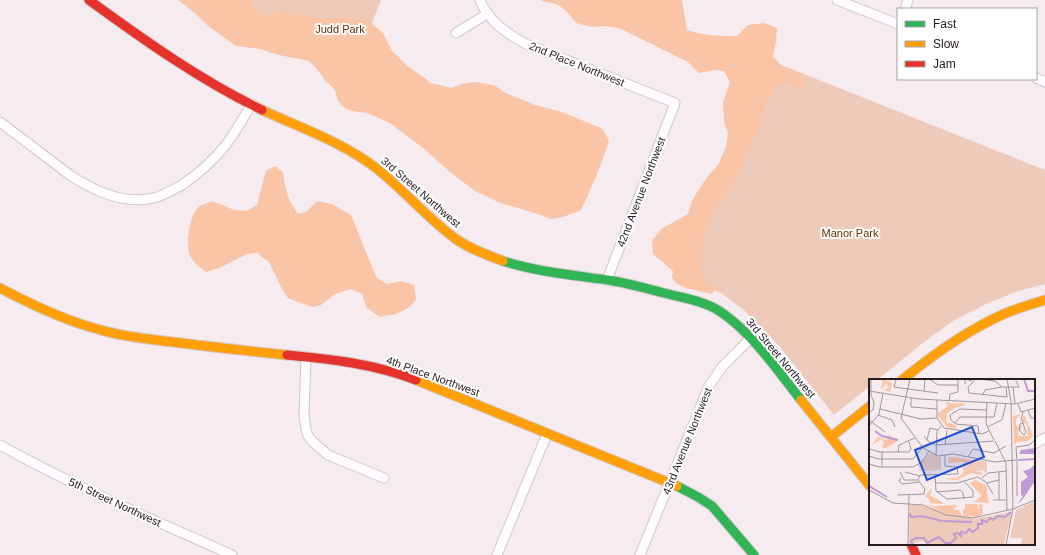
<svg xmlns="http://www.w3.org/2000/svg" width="1045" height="555" font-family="Arial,sans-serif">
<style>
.green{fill:#edcab9}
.forest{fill:#fac4a6}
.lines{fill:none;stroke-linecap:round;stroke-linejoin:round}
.street-casing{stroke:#d2c6c8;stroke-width:11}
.fast-casing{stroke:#d2c6c8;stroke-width:11}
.slow-casing{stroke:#d2c6c8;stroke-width:11}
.jam-casing{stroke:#d2c6c8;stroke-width:11}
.street{stroke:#fefcfc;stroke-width:9}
.fast{stroke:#30b455;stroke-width:9}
.slow{stroke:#ff9f0a;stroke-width:9}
.jam{stroke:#e5322d;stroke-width:9}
.labels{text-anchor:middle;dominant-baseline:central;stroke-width:4;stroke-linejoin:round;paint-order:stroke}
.park-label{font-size:11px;fill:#673001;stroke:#fff}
.street-label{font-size:11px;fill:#261a1d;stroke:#fff}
.inset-river{fill:none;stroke:#bf9ad4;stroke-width:2}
.inset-road{fill:none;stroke:#a3979a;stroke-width:1}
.view{fill:#1d4ed8;fill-opacity:0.15;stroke:#1d4ed8;stroke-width:2}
.inset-edge{fill:none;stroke:#261a1d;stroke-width:2}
</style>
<rect width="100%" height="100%" fill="#f6ebee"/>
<path class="green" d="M232 0H381L354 68Z
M769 60 1045 170V284L1018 291 986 304 953 321 924 342 877 380H870V386L834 415 781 348 744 310 721 293 679 278Z"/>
<path class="forest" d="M178 0H254L251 6 257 11 269 16 279 10 321 19 341 18 357 19 369 21 383 33 392 51 409 67 431 83 451 88 462 84 475 82 494 85 506 93 535 105 562 112 603 129 609 141C601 165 592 188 581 210L563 217 552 219 522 209 500 203 475 191 450 172 423 148 390 123 367 113 352 111 345 108 338 101 335 90 325 80 317 69 309 61 279 55 259 49 236 46 207 25 195 13Z
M541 0H682L687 30C704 36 719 36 737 36L748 25 764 23 777 28 776 42 773 56 782 67 803 77 806 85 800 88 787 83 774 88 766 103 760 125 742 165 731 187 716 207 707 224 703 238 701 273 707 282 716 287 712 294 686 288 677 284 672 278 673 271 653 254 652 241 661 229 688 214 692 201 699 189 708 176 718 165 726 147 728 133 724 123 723 102 730 82 724 71 714 70 699 73 688 62 619 28 603 26 592 27 576 23C570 15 563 6 553 3 549 2 545 3 541 0Z
M275 166 283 172C285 188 288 201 298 214L306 212 317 201 332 204 351 215 372 267 377 278 387 284 402 281 414 285 416 299 410 307 396 314 380 317 367 308 362 294 351 289 335 294 321 305 313 307 300 303 288 298 282 289 269 262 257 253 247 254 219 268 206 272C200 267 191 261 189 253 186 242 190 212 200 206 203 204 209 203 212 201L234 210 247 211 257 205 266 171Z"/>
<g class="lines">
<defs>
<path id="street" d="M480 0C488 21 507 34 526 44L675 103 607 280
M837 0 898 24
M905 9 908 0
M456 33 487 14
M1036 78 1045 82
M0 122 70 175C94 191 127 206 157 197 166 194 174 189 182 185 198 174 213 161 225 146 235 133 243 118 252 104
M306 357 304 415 306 429 308 436 313 442 328 455 384 478
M1034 444 1045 438
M0 445C75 487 154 520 232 555
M497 555 547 434
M640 555 709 386 722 367 751 338"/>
<path id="fast" d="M503 261C537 272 573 275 608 280 627 283 645 288 664 293 683 298 705 301 721 312 753 334 777 370 801 400
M677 486 698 497 712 506 754 555"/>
<path id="slow" d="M262 110C301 128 342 142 376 168 404 190 427 218 456 239 470 249 487 255 503 261
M0 288C32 305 65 321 101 330 124 337 148 339 173 342 211 347 249 351 287 355
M416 380 677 486
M902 380C934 354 967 330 1004 314 1018 308 1031 304 1045 300
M801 400 870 486
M831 437 870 406"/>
<path id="jam" d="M89 0C144 40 200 80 262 110
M287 355C331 359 375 364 416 380
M911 544 916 555"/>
</defs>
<use href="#street" class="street-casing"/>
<use href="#fast" class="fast-casing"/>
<use href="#slow" class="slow-casing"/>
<use href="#jam" class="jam-casing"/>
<use href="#street" class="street"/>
<use href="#fast" class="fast"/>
<use href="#slow" class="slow"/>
<use href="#jam" class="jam"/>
</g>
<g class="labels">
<g class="park-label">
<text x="340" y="29">Judd Park</text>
<text x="850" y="233">Manor Park</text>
</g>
<g class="street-label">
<text transform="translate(577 64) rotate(22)">2nd Place Northwest</text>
<text transform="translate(421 192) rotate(41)">3rd Street Northwest</text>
<text transform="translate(641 192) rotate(-69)">42nd Avenue Northwest</text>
<text transform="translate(781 358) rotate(50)">3rd Street Northwest</text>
<text transform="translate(433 376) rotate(20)">4th Place Northwest</text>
<text transform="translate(687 441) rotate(-68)">43rd Avenue Northwest</text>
<text transform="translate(115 502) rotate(25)">5th Street Northwest</text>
</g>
</g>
<g transform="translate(869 379)">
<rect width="166" height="166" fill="#f6ebee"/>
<path d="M61 74 72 78V91L51 92 49 87ZM109 81 118 83V94L114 91 94 96V82L107 84ZM166 122V166H152L153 159H141L147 131ZM41 126H49L106 140 143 133 135 165 62 166 53 162 40 166Z" fill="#edcab9"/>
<path d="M14 0 23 4 21 13 15 11 20 9 17 4 12 11ZM77 22 82 25 93 24 97 26 85 29 78 35 77 43 88 47 86 50 78 48 68 35 79 27ZM152 35 147 40V46L150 50 153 45 152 51H155H149V57H159L158 46 153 41 155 36 164 57 159 62 147 63 145 67 144 37ZM20 56 29 62 17 69H13L15 63 13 60 3 66 9 58 18 61ZM85 78 102 81 108 83 102 86 101 83 79 84V79ZM101 91 114 94 113 96 102 94 87 101 74 100 87 99ZM106 101 117 106 120 124 105 123 113 117 101 104ZM63 109 61 116 76 125 61 124 60 120 56 117ZM56 125 64 127 88 126 85 131H90L93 137 80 135ZM96 125H108L110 131V125L117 127H113L114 134 110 138 95 137 93 132 96 130Z" fill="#fac4a6"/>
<path d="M166 69V75H150L152 71ZM166 85V102L153 121 148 125 154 117 152 116V103L159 98 154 92 161 90Z" fill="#bf9ad4"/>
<path class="inset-river" d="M155 0 159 12H166M6 52 13 57 29 61M149 81 166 80M0 107 18 118M41 134 42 138 53 137 73 142M74 142 103 143M44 166 42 162 47 159H55L58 164 70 158 76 164H82L87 159 85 155 89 154 92 157V153L97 154 100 150 104 153 109 149V145H113V141L118 143 121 139 124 141 129 137 136 138 142 133"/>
<path class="inset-road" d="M27 0 25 8 69 14M41 0 32 39 54 69 69 77 84 75 126 83 147 81M60 0 69 6H89M107 0 99 8 100 14 138 18 137 8M108 0 126 2 133 8H150L147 2M96 5V0L103 2M144 8 146 25M0 12 50 20 146 25 166 20M55 12 56 0M114 15 116 11 133 8M42 19V28L68 30M68 21V39L75 49 113 55 120 52M80 22 81 15 89 13V0M118 23 117 45 125 61M149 25 152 33 166 29M11 30 52 40 68 39M159 31 162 39H166M0 33 4 31 5 24 2 16V0M9 36 23 41 26 48M0 41 16 53M86 44 91 38H125L128 24M154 44 151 45 150 51 155 56 157 53 156 51 154 44V43L152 40 154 33M0 47 10 35 14 14M118 48 133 41 137 24M110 54 109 47 87 45 82 41 81 36 91 30 117 31M55 57 60 63 67 66 125 62M58 61 61 49 69 51M126 62 137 84 138 131M76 66 78 51M0 70 11 73H40L42 70 40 63M13 73V88M29 73 30 66 46 59M67 76 68 52 72 47M0 77 9 80H44L54 68M99 78 104 70 125 74 137 67M148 84 147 68 160 66 166 61M0 85 10 88H44L53 83 60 72M31 93 35 101H49M36 93 51 97M130 93V121M66 96 67 112 78 120 104 118V112L95 102M32 99 30 102 33 105 50 103M113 99 119 94 138 92M66 104H88L109 98 117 103 124 115M118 104 130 101M0 111 24 124 54 126 77 136 104 139 144 130 166 121M68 113 91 111 94 114 95 120M29 116 55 115 56 110 49 101 51 96 89 95 88 88 76 87V76M148 117V84M124 121H138M39 166 40 116M137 166 144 130 142 22 138 0"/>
<path class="view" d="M103 48 115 78 58 101 46 71Z"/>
<rect width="166" height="166" class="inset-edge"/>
</g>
<rect x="897" y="8" width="140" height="72" fill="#ffffff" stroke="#a8a3a5"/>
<rect x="905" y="21" width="20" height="6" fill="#30b455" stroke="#a8a3a5"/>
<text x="933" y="28" font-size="12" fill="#261a1d">Fast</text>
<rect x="905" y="41" width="20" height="6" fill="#ff9f0a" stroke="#a8a3a5"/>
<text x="933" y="48" font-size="12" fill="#261a1d">Slow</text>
<rect x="905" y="61" width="20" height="6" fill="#e5322d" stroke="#a8a3a5"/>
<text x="933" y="68" font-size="12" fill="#261a1d">Jam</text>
</svg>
